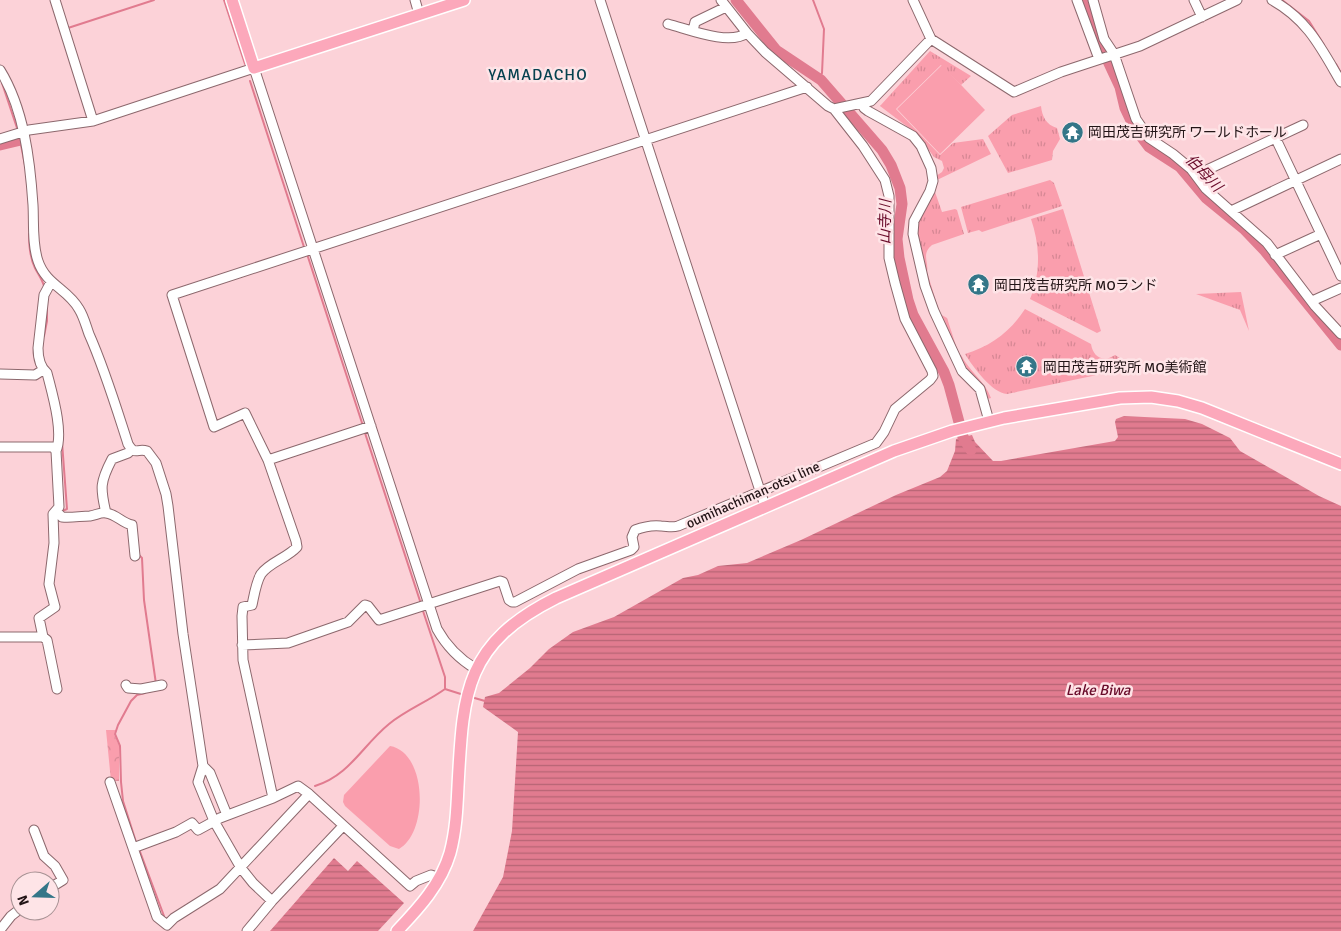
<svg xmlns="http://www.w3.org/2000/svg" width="1341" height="931" font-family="Signika,'Noto Sans JP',sans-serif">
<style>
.grass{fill:url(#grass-tufts)}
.park{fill:url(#park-crowns)}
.pitch{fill:#fa9ead}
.water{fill:url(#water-rules)}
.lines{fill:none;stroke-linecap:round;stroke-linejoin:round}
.stream{stroke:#e17b8f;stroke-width:2}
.river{stroke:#e17b8f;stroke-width:11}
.minor-casing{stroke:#8c686d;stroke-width:11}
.major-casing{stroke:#fff;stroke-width:14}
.minor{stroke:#fff;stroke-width:9}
.major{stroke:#fca8bb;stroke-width:11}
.labels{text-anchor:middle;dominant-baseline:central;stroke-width:5;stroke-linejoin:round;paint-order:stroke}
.poi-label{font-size:14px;fill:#221416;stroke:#fee4e7;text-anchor:start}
.street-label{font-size:14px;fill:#221416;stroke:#fee4e7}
.water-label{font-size:15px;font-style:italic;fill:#690b2a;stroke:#fee4e7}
.quarter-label{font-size:16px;letter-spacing:1px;fill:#06414f;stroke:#fee4e7}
</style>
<defs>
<pattern id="grass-tufts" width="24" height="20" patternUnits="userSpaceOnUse" patternTransform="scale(1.25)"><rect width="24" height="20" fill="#fa9ead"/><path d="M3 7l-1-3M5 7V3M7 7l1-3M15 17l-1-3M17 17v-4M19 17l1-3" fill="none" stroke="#d68794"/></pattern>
<pattern id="park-crowns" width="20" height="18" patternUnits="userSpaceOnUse" patternTransform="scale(1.25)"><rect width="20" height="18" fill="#fa9ead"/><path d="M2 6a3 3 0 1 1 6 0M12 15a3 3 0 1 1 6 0" fill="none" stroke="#d68794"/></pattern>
<pattern id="water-rules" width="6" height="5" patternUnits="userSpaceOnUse" patternTransform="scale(1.25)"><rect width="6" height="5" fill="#e17b8f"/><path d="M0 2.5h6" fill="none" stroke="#b66474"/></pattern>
</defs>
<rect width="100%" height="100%" fill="#fcd2d8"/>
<path class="grass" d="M930 51 971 76 961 85 941 65 896 109 940 155 953 143 983 139 991 154 937 180 936 176 942 172 944 168 942 161 934 157 917 134 880 106Z
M1041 106C1042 116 1046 125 1057 128L1060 139 1053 151 1052 160 1008 173 988 136 1012 115Z
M1050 180 1054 183 1062 206 982 232 979 230 968 233 961 207Z
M935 192 942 212 955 209 957 210 964 234 932 245C921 254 929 262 927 272L940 314 947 318 959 355H961C969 371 985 381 991 398L987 399 964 369 940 318 931 293 918 240 917 225Z
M1063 209 1101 331 1097 333 1030 299C1041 272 1040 246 1031 219Z
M1241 292 1249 331 1240 310 1196 294Z
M1025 309 1091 344C1093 357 1103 363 1115 355L1135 367 1007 394C992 393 973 367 965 354 991 346 1010 332 1025 309Z"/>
<path class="park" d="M106 730H116L114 734 119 746V781H111Z"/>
<path class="pitch" d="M942 65 985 110 940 154 897 109Z
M390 746C427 752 429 832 399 849L390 846 345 806 343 802 344 795Z"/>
<path class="water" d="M1124 416 1185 419 1202 424 1230 438 1240 451 1319 496 1341 506V931H473L503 877 512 831 518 732 483 707 485 697 499 693 530 668 549 649 573 632 614 617 683 578 698 575 718 566 747 563 801 540 896 495 940 477 947 471 955 451 956 439 972 435 975 442 993 461H1001L1115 441 1118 437 1115 422 1116 419Z
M334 858 348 871 357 861 404 903 378 931H270Z"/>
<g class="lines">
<path class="stream" d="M224 0 245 64
M813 0 824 29 822 73 819 79
M1282 0 1309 21 1324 45
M68 28 154 0
M1336 64 1341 73
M250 81 304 247
M2 83 18 131
M19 135 25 165
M29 234C29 245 30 258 35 268 38 274 42 279 44 286
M307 254 363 426
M44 336 47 321V306
M364 430 421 604
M62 511 67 509 62 442
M138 554 142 558 144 600 156 684
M422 608 445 677V688
M445 689 464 695
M471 697 485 701
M315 786C350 775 362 746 389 724 406 710 427 702 445 689
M136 842 123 801 121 782 120 746 115 734 118 725 131 701 137 695 145 693
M139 849 164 916"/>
<path class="river" d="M736 0 776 50 821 80 882 150 891 165 900 188 902 204 897 239 899 258 908 300 913 315 944 372 949 385 963 437 971 450
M1086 0 1099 42 1120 87 1125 108 1134 127 1149 147 1180 167 1206 198 1244 229 1265 251 1341 345
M0 145 21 140"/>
<defs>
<path id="minor" d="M55 0 93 121
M415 0 419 14
M600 0 765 506
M913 0 931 39 1014 92 1061 72 1140 46 1237 0
M1077 0 1099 59
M1093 0 1104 39 1114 54 1136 119 1149 138 1173 154 1191 169 1206 189 1267 243 1315 306 1341 334
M1194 0 1202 17
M1272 0C1308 20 1321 48 1341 82
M668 24C688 29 729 46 747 33
M693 31 695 22 726 7
M0 70C24 109 30 160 33 205 34 223 32 244 38 261 46 285 68 289 79 309 84 317 86 326 89 334 105 370 116 407 128 444 135 456 137 448 147 451L156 463 166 494 168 506 183 634 203 766 198 782 214 821 241 868 253 883 272 901
M862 104 864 108 868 111 913 136 921 146 931 168 933 181 930 191 914 221 913 234 925 286 934 311 962 371 980 389 989 421
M834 109 871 101 931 39
M1275 137 1341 276
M0 139 29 130 93 121 254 68 437 629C447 647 459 659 476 669
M1196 175 1303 125
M1231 211 1341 159
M1275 255 1321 234
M51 282 44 295 38 348C38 357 40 367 47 373 52 393 64 432 56 451
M1312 301 1341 288
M0 374 35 375 43 370
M0 447H53L56 451 59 507 53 514 54 543 49 584 55 607 39 618 43 637 47 640 57 689
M268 460 371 426
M56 511 62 517C71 518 81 516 90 516 96 515 101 512 106 513 116 514 122 523 132 525L135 556
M106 513C100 488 100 482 112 459L128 453 131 450
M0 637H43
M242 645 288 643 348 622 365 605 368 606 379 620 500 581 503 582 509 600 512 602H515L578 569 631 550 634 547 632 537 635 530C643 527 652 525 661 526 667 526 671 528 678 526L876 443 884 432 895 409 930 380 933 376 932 371 905 319 895 283 889 258V196L885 180 863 146 834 109 828 106 765 52 747 33 721 0
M126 685 128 688 141 689 162 685
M203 766 210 773 227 815
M110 782 157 917 167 925 174 918 220 889 309 794
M273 798 243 660 242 616 243 607 252 605C254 596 256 582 261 574 270 562 287 558 297 547L296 541 268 460 245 413 214 427 172 295 807 87
M34 830 44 856 55 866 63 880 50 888
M133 848 176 832 192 823 198 830 220 818 273 798 298 786 309 794 410 886 416 881 431 875 440 878
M0 930 11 916 20 909
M247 931 272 901 343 826"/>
<path id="major" d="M232 0 254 68 464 0
M397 931C419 908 441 884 450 853 456 831 457 808 458 786 463 693 464 644 556 598L894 451 952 431 1004 418 1120 398 1151 397 1178 401 1202 408 1341 464"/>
</defs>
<use href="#minor" class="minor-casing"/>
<use href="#major" class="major-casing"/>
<use href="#minor" class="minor"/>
<use href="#major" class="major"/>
</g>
<defs>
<symbol id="temple-disc" viewBox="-11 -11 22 22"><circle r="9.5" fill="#347688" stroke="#fee4e7"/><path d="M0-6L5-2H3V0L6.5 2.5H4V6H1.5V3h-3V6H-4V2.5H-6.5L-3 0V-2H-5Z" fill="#fff"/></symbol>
</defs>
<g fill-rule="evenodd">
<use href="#temple-disc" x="1060" y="120" width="25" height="25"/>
<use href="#temple-disc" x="966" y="272" width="25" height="25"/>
<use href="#temple-disc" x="1014" y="354" width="25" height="25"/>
</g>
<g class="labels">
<g class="poi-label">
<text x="1088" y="132">岡田茂吉研究所 ワールドホール</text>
<text x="994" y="285">岡田茂吉研究所 MOランド</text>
<text x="1043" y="367">岡田茂吉研究所 MO美術館</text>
</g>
<g class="street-label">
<text transform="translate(753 495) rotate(-24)">oumihachiman-otsu line</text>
</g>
<g class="water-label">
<text transform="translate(1204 173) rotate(46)">伯母川</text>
<text transform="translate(885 222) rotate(-89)">山寺川</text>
<text x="1098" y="690">Lake Biwa</text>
</g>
<g class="quarter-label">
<text x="538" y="75">YAMADACHO</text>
</g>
</g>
<g transform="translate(35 896) rotate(250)"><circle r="24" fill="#fee4e7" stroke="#a69193"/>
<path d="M0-4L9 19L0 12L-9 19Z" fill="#347688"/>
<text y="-8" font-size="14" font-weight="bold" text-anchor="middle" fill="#221416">N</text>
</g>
</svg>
